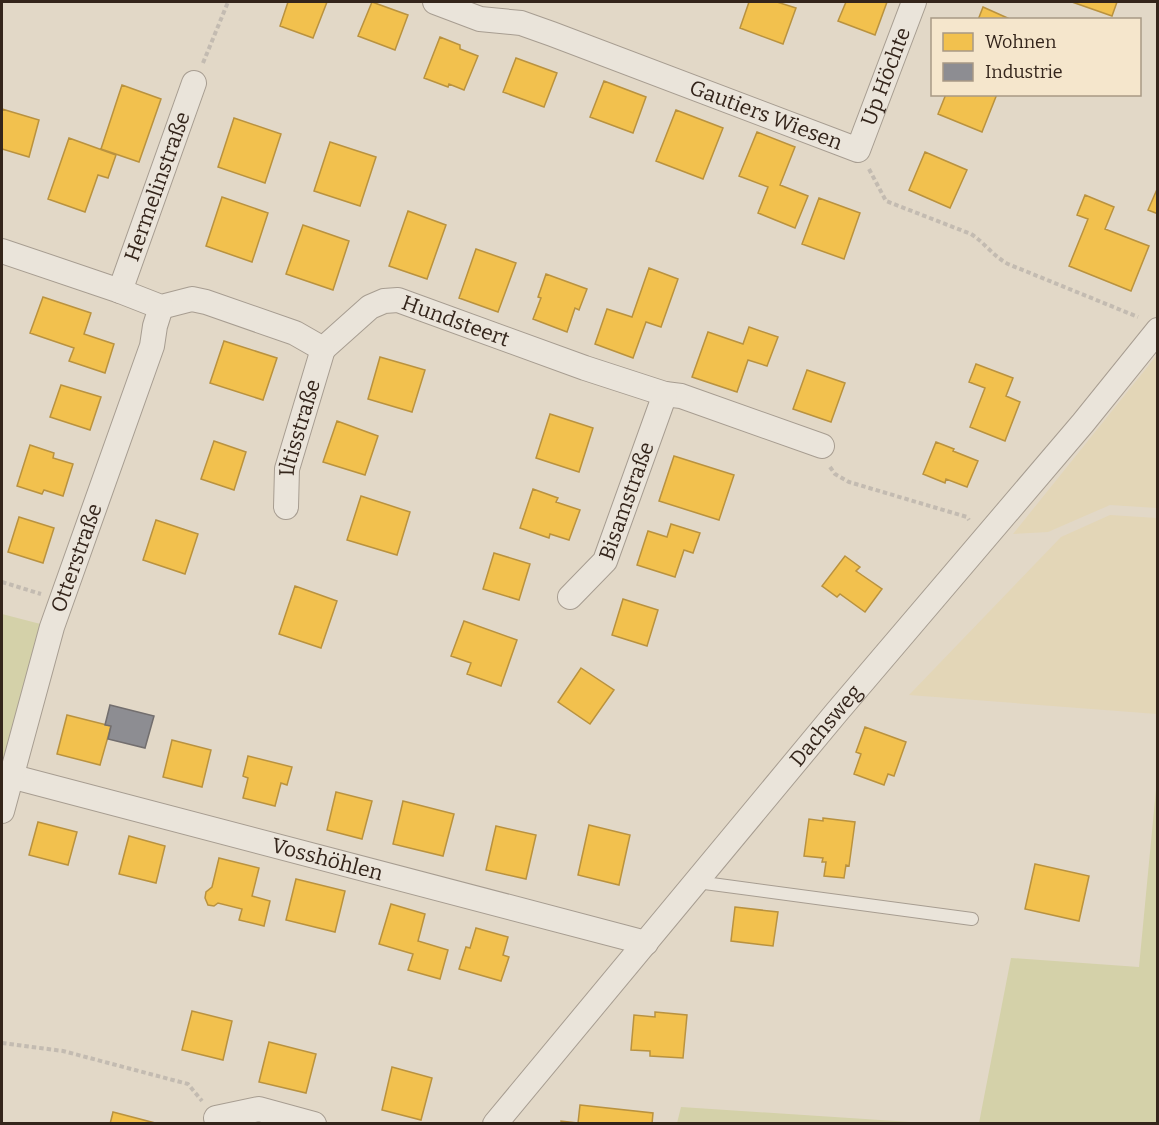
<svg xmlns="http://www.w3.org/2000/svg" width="1159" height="1125" font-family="Bitter,serif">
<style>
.farmland{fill:#e3d6b7}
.green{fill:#d4d1a9}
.homes{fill:#f2c14e;stroke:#b9923f;stroke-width:1.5}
.industry{fill:#8d8d92;stroke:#726e6e;stroke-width:1.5}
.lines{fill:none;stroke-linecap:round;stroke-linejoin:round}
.service-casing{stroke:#a79d91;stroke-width:14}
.minor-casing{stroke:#a79d91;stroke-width:26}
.path{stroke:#c3bbb1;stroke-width:4;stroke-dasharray:4.5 3;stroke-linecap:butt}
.service{stroke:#eae4da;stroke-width:12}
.minor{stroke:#eae4da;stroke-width:24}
.labels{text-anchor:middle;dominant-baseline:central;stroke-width:6;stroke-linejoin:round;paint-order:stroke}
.street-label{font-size:21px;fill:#34251b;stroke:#f5e6cc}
</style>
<rect width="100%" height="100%" fill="#e2d8c7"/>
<path class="farmland" d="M1157 355V508L1110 505 1048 532 1013 534Z
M1110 515 1157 518V714L909 695 1061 537Z"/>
<path class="green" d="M2 614 52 627 2 811Z
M1157 779V1123H979L1011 958 1139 967Z
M681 1107 926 1123H677Z"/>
<path class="homes" d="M288 2H327L313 38 280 26Z
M372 2 408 15 395 50 358 36Z
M749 2H777L796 8 783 44 740 28Z
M846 2H887L875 35 838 21Z
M1072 2H1117L1112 16Z
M983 7 1012 20H978Z
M440 37 460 45V49L478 56 464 90 449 84 448 87 424 78Z
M516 58 557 73 544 107 503 92Z
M604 81 646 97 633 133 590 117Z
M122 85 161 99 139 162 101 149Z
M946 94H997L982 132 938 114Z
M2 109 39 120 29 157 2 149Z
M676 110 723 128 703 179 656 161Z
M234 118 281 134 265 183 218 167Z
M757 132 795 147 780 185 808 196 795 228 758 213 768 187 739 176Z
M69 138 116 155 108 178 98 175 85 212 48 199Z
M330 142 376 157 360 206 314 191Z
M925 152 967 170 950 208 909 190Z
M1158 187V214L1148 210Z
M1085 195 1114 207 1105 229 1149 246 1131 291 1069 266 1088 219 1077 215Z
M222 197 268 213 252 262 206 246Z
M819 198 860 213 844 259 802 244Z
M408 211 446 225 427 279 389 266Z
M303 225 349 241 333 290 286 274Z
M476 249 516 263 498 312 459 298Z
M649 268 678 279 661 327 646 322 633 358 595 344 607 309 632 317Z
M546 274 587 289 579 310 575 308 567 332 533 319 541 298 538 297Z
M43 297 91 313 84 334 114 344 105 373 69 361 74 348 30 333Z
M749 327 778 337 767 366 748 360 737 392 692 377 708 332 743 344Z
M224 341 277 358 263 400 210 383Z
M380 357 425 370 412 412 368 399Z
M976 364 1013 378 1006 396 1020 402 1005 441 970 427 985 388 969 382Z
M807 370 845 383 831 422 793 409Z
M61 385 101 397 90 430 50 417Z
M550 414 593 428 579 472 536 458Z
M337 421 378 436 365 475 323 462Z
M214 441 246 452 234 490 201 479Z
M936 442 954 449 953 451 978 461 967 487 946 479 945 483 923 474Z
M30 445 54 453 53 458 73 464 63 496 44 490 42 494 17 486Z
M674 456 734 475 719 520 659 501Z
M533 489 558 498 556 502 580 510 569 540 550 534 549 538 520 528Z
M361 496 410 512 397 555 347 540Z
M19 517 54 528 43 563 8 552Z
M156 520 198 534 185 574 143 560Z
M671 524 700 533 693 553 684 550 675 577 637 565 648 531 667 537Z
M494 553 530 564 519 600 483 589Z
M845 556 860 567 856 571 882 589 865 612 840 594 837 597 822 586Z
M295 586 337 601 321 648 279 634Z
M623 599 658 610 647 646 612 635Z
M464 621 517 640 501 686 467 674 471 663 451 656Z
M581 668 614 690 590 724 558 702Z
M67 715 111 726 100 765 57 754Z
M865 727 906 742 894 776 888 774 884 785 854 774 861 754 856 752Z
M172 740 211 750 202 787 163 777Z
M248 756 292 767 287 785 281 783 275 806 243 798 248 778 243 776Z
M336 792 372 801 362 839 327 830Z
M403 801 454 814 443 856 393 844Z
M823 818 855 822 849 866 846 865 844 878 824 876 826 862H822L823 858 804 856 809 819 823 821Z
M38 822 77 832 68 865 29 855Z
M589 825 630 835 619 885 578 875Z
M496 826 536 835 526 879 486 870Z
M129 836 165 846 156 883 119 874Z
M219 858 259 868 252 896 270 901 264 926 239 920 242 909 218 903 214 906 208 905 205 898 206 892 212 887Z
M1035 864 1089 876 1079 921 1025 909Z
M296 879 345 891 335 932 286 920Z
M391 904 425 914 418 941 448 950 440 979 408 970 413 954 379 944Z
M735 907 778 912 773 946 731 941Z
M476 928 508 937 503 955 509 957 501 981 459 969 466 947 470 948Z
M192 1011 232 1021 223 1060 182 1050Z
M655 1012 687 1015 683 1058 650 1056V1051L631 1050 634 1015 655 1017Z
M269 1042 316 1054 306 1093 259 1082Z
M392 1067 432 1078 421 1120 382 1110Z
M580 1105 653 1113 652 1124H561V1121L578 1123Z
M113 1112 155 1123 154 1124H110Z"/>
<path class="industry" d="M110 705 154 716 145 748 108 739 111 726 105 725Z"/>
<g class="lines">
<defs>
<path id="service" d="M697 882 972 919"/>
<g id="minor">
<path id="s1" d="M435 2 480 19 521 23 552 34 858 150 914 2"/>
<path id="s2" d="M2 251 120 291 161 307 192 299 206 302 295 333 323 349 370 307 384 301 398 300 585 368 665 394 681 396 822 446"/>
<path id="s3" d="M120 291 194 83"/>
<path id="s4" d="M286 507 287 469 323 349"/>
<path id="s5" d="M570 597 605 561 665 394"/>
<path id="s6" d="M10 776 646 943"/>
<path id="s7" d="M2 811 52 627 152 346 155 326 161 307"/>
<path d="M216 1118 259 1109 314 1124"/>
<path id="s8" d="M495 1124 836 713 1083 423 1158 330"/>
</g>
</defs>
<use href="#service" class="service-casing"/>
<use href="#minor" class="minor-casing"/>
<path class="path" d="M203 63 228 2
M869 169 886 201 971 234C985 243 993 256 1008 264L1138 317
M830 467 835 474 849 482 967 517 969 520
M2 582 41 594
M2 1043 63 1051 188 1084 202 1101"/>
<use href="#service" class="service"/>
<use href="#minor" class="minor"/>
</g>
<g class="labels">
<g class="street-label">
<text stroke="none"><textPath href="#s1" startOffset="528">Up Höchte</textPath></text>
<text stroke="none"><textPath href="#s1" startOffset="351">Gautiers Wiesen</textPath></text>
<text stroke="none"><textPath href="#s3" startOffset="111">Hermelinstraße</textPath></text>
<text stroke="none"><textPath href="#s2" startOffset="495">Hundsteert</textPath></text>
<text stroke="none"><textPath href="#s4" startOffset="81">Iltisstraße</textPath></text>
<text stroke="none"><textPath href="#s5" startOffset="114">Bisamstraße</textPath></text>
<text stroke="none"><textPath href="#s7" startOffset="264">Otterstraße</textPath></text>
<text stroke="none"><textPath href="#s8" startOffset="518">Dachsweg</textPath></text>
<text stroke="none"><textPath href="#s6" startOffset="328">Vosshöhlen</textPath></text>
</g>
</g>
<rect width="1159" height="1125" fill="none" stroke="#34251b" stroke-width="6"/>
<rect x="931" y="18" width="210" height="78" fill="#f5e6cc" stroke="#a89985" stroke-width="1.5"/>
<rect x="943" y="33" width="30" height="18" fill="#f2c14e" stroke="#a89985" stroke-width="1.5"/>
<text x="985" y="48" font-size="18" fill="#34251b">Wohnen</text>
<rect x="943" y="63" width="30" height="18" fill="#8d8d92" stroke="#a89985" stroke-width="1.5"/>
<text x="985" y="78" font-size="18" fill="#34251b">Industrie</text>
</svg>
